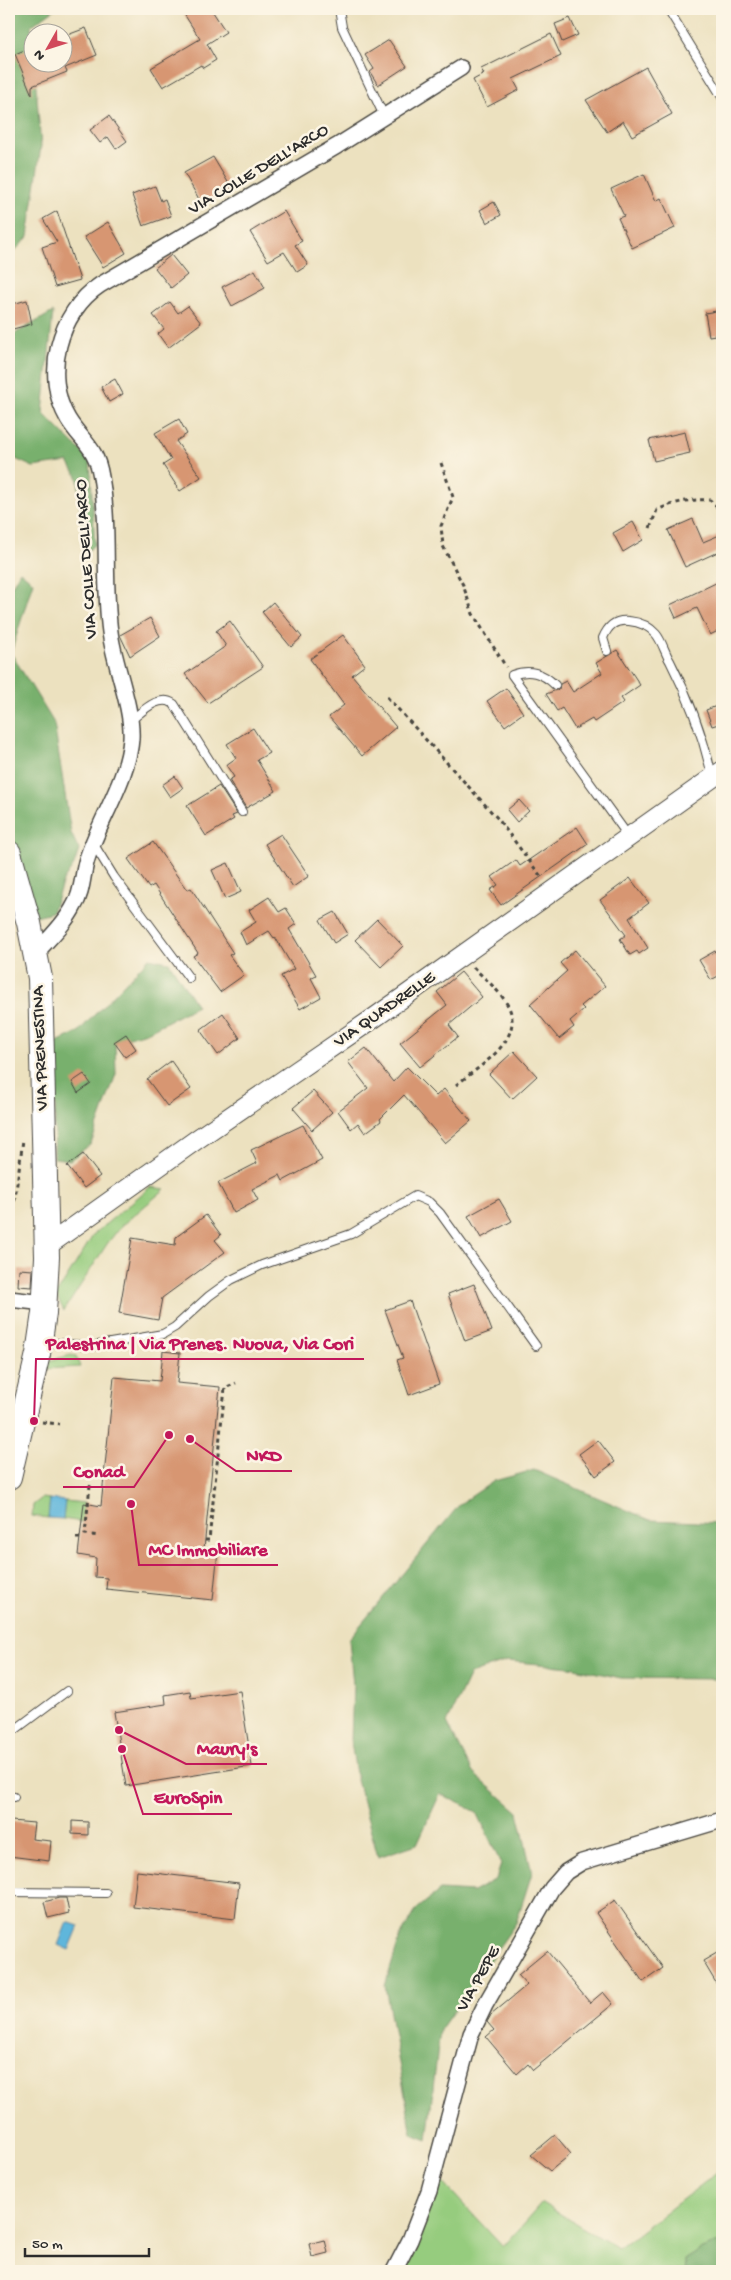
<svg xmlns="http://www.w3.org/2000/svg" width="731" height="2280" font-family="'Gochi Hand',sans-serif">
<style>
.green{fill:#96cc7e;stroke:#607c54}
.forest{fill:#78b06d;stroke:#526e4c}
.water{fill:#5eb6db;stroke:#447083}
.building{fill:#d79672}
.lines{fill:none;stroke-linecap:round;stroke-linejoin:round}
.service-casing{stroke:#484641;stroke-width:10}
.minor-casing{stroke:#484641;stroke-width:18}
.tertiary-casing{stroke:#484641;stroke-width:21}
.primary-casing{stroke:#484641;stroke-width:26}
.path{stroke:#484641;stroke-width:3;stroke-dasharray:4 4;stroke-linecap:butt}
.service{stroke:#fff;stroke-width:8}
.minor{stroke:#fff;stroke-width:15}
.tertiary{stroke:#fff;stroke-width:19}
.primary{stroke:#fff;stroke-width:24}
.labels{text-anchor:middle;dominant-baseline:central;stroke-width:5;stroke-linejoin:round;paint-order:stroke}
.street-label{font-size:18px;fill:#2b2b2b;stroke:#fcf5e5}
.leader{fill:none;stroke:#c2185b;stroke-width:2}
.callout-dot{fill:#c2185b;stroke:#fcf5e5;stroke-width:2}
.callout-label{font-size:19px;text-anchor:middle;font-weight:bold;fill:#c2185b;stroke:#fcf5e5;stroke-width:5;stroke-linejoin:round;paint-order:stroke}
</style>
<rect width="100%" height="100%" fill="#fcf5e5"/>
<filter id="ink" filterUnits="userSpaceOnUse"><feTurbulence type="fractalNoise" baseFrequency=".02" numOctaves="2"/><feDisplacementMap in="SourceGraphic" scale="10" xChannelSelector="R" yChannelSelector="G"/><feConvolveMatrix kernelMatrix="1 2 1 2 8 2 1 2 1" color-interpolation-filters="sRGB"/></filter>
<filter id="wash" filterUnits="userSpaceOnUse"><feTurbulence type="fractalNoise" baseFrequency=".0096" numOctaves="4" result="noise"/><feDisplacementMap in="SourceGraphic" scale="20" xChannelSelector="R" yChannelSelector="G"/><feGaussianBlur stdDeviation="1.12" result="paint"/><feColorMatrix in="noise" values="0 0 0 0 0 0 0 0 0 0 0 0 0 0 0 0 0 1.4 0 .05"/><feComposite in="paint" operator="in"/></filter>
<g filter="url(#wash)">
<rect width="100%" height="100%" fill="#ece1bf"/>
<path class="green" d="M150 1187 165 1189 121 1226 107 1244 64 1311 56 1295 94 1234Z
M71 1355 76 1356 80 1367 46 1369 47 1361Z
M42 1498 50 1499 48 1518 32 1516 33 1505Z
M65 1501 84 1503 82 1522 63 1519Z
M722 2169V2241L702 2249 685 2260 686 2271 402 2270 438 2177 503 2247 542 2203 618 2249Z"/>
<path class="forest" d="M9 9H55L31 26 41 146 28 237 9 257Z
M53 312 43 413 90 460 95 544 88 551 82 543 78 478 68 462 33 467 9 456V337Z
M20 571 33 582 11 653 54 723 71 833 79 850 74 865 63 881 52 912 36 916 9 830V591Z
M149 958 169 962 197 1006 147 1032 115 1041 116 1074 91 1144 70 1160 54 1158 57 1042 78 1032Z
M534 1470 650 1520 722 1523V1688L715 1679 621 1678 570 1667 507 1661 470 1674 447 1723 473 1773 518 1812 532 1873 516 1923 440 2030 427 2140 412 2134 385 1986 400 1937 417 1909 440 1890 473 1892 496 1879 501 1864 477 1812 440 1794 417 1844 378 1857 357 1780 351 1742 353 1685 349 1639 460 1504 494 1481Z
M722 2241V2271H686L685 2260 702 2249Z"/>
<path class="water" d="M50 1499 65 1501 63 1519 48 1518Z
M67 1922 79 1926 69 1950 58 1945Z"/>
<g id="blocks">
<path class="building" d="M193 9H211L226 32 207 44 216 60 203 68 201 65 163 87 151 68 200 39 184 14Z
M570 18 578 35 562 42 555 24Z
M86 28 97 55 65 68 67 72 32 86V95L15 54 32 47V62H62V37Z
M551 34 561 56 513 79 519 90 487 107 473 80 484 74 481 69Z
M389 40 407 66 378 85 370 72 374 69 365 55Z
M646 67 672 114 632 136 623 121 607 132 586 100Z
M109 116 127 141 116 149 108 137 100 143 90 130Z
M213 157 232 189 203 206 184 173Z
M644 174 656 201 661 198 675 228 632 248 618 218 624 216 611 189Z
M155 186 161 201 165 199 171 216 143 226 132 195Z
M494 202 501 215 487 223 480 210Z
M57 211 80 280 55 287 42 247 57 242 43 219Z
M284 211 302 241 295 245 308 265 297 272 284 252 268 261 250 232Z
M108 222 126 253 103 267 84 237Z
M171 255 187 275 171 288 155 268Z
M255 270 265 288 232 306 222 287Z
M27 300 32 324 9 330V305Z
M170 302 178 313 188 306 201 323 168 348 158 334 164 329 153 315Z
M722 310V334L709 336 705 313Z
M115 379 123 394 109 402 101 387Z
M179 419 187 434 176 441 201 477 180 491 163 465 171 460 155 433Z
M685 432 690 453 654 461 649 440Z
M693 519 703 542 722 534V550L685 567 668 530Z
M633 522 643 540 623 552 613 533Z
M722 580V629L710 635 697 608 676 618 670 605Z
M273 602 302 637 291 647 262 612Z
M150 618 160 636 130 656 120 635Z
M230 621 263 667 208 703 185 674 226 646 216 631Z
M343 635 365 665 352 675 396 727 362 756 329 717 344 705 310 659Z
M617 650 640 685 621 698 624 702 594 722 592 719 575 729 562 708 557 711 546 694 559 689 560 684 566 681 573 692 602 673 596 663Z
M506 688 523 713 505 726 487 701Z
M722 704V723L712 726 706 710Z
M253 728 269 753 257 760 276 791 246 808 229 780 234 777 226 765 236 758 227 744Z
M175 776 183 788 170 797 162 785Z
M219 786 237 814 232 816 234 819 206 836 187 806Z
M519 800 529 811 517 822 507 810Z
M577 827 588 844 501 905 490 890 498 885 492 877 516 860 520 866Z
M281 834 309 876 293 887 265 844Z
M153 842 187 890 191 888 233 953 229 955 244 975 220 992 193 956 198 953 154 885 149 888 128 859Z
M228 863 241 892 225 899 212 870Z
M630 878 649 903 629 918 648 948 639 954 637 951 630 955 620 939 626 935 600 900Z
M269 897 279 912 286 908 296 924 289 929 316 975 311 978 321 997 300 1009 281 976 294 969 275 937 274 938 269 931 246 945 240 932 256 922 249 910Z
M335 912 348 934 334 943 320 920Z
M377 919 403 946 381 967 355 940Z
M575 950 605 986 581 1006 584 1009 570 1021 574 1027 559 1039 530 1004 567 971 560 963Z
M715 951 722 964V974L711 980 699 960Z
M461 972 482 997 449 1025 458 1037 420 1067 400 1043 447 1005 437 992Z
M223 1013 240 1038 218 1055 200 1030Z
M126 1034 136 1049 125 1057 114 1042Z
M366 1048 393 1082 407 1067 436 1096 444 1089 471 1121 445 1143 404 1095 380 1119 381 1121 365 1133 358 1123 351 1129 338 1111 368 1088 348 1062Z
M514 1051 537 1076 512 1099 489 1074Z
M171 1061 191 1089 167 1106 147 1079Z
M84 1074 91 1084 78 1093 72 1082Z
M313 1091 332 1112 312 1130 293 1108Z
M303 1125 322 1160 283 1181 280 1175 252 1189 258 1200 234 1213 218 1183 257 1163 251 1150Z
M83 1154 100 1176 84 1188 67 1166Z
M499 1199 512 1221 481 1238 468 1216Z
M206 1215 221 1235 215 1240 225 1252 162 1298 158 1320 119 1313 132 1238 175 1245 176 1237Z
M19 1269 33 1270 32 1287 18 1286Z
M474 1284 492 1331 465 1341 448 1294Z
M410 1301 439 1384 409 1395 397 1360 403 1358 385 1310Z
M163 1351 180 1353 177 1383 220 1387 204 1549 218 1550 213 1600 106 1589 107 1578 95 1577 96 1558 78 1555 84 1503 101 1506 114 1377 160 1381Z
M598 1440 615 1462 596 1476 579 1454Z
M190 1691 191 1698 240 1691 252 1766 126 1786 114 1712 166 1704 165 1695Z
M11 1821 34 1823 32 1839 51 1841 49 1861 9 1856Z
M72 1821 88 1822V1835L72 1834Z
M137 1871 239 1883 235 1919 133 1907Z
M59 1898H66L69 1913 48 1918 44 1902Z
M615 1900 663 1968 643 1982 596 1913Z
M722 1950V1993L703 1961Z
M547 1951 590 2003 603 1992 613 2004 533 2070 528 2064 517 2074 486 2037 494 2030 487 2022 491 2015 527 1985 518 1975Z
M555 2135 571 2154 550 2171 531 2155Z
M325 2240 328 2253 312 2257 309 2244Z"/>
</g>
</g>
<g filter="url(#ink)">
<use href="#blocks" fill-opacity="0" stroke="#484641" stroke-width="1"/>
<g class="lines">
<defs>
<path id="service" d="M339 9 342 27 384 116
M668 9 722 97
M607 651 603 638C608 626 615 619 629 621 639 622 649 626 656 634 662 641 665 653 670 661 689 698 703 735 712 776
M555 685C542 672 529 669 512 675L629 837
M130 721C142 712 159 693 174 704L242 812
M93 843 114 877 189 978
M42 1342 93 1346 163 1334 175 1327 209 1296 231 1280 262 1265 351 1234 415 1196 429 1202 440 1213 536 1346
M16 1729 67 1691
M9 1796 14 1797
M9 1892 106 1893"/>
<path id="minor" d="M36 953C49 938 65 924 74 906 83 892 82 875 87 859 99 821 128 779 131 739 133 708 114 664 110 632 103 580 110 528 101 477 96 446 82 442 68 419 42 375 59 312 100 285L337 146 461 68
M9 1299 45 1303
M394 2271 410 2240 429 2191 471 2034 485 2005 552 1888 566 1872 582 1862 722 1820"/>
<path id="tertiary" d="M47 1246 196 1140 374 1018 722 771"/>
<path id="primary" d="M9 853 29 923 40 978 47 1257 44 1313 38 1354 9 1477"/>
</defs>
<use href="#service" class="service-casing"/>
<use href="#minor" class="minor-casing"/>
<use href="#tertiary" class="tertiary-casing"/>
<use href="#primary" class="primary-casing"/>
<path class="path" d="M441 463 453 497 441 526 443 546 463 585 473 614 506 667
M650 528 657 510C675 502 690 499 710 500L722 512
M387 697 498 819 542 878
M456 1085C478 1067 528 1039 507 1004 499 990 484 978 473 967
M9 1241 23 1140
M42 1422 59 1424
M90 1485 85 1534 99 1536
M76 1538H80
M205 1540H209L225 1388 236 1383"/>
<use href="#service" class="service"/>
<use href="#minor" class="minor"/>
<use href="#tertiary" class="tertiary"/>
<use href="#primary" class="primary"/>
</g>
</g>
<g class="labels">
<g class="street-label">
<text transform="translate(259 170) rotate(-31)">VIA COLLE DELL'ARCO</text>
<text transform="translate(87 559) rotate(-94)">VIA COLLE DELL'ARCO</text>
<text transform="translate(385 1010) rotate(-35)">VIA QUADRELLE</text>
<text transform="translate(41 1048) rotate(-92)">VIA PRENESTINA</text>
<text transform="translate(479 1979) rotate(-61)">VIA PEPE</text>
</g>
</g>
<path class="leader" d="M34 1421L36 1359H364M190 1439L236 1471H292M169 1435L134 1487H63M131 1504L139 1565H278M119 1730L186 1764H267M122 1749L143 1814H232"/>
<g class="callout-dot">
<circle cx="34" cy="1421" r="5"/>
<circle cx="190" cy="1439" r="5"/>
<circle cx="169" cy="1435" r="5"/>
<circle cx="131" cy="1504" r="5"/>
<circle cx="119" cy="1730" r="5"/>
<circle cx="122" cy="1749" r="5"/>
</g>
<g class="callout-label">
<text x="200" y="1349">Palestrina | Via Prenes. Nuova, Via Cori</text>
<text x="264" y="1461">NKD</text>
<text x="99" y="1477">Conad</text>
<text x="208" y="1555">MC Immobiliare</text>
<text x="227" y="1754">Maury's</text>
<text x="188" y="1803">EuroSpin</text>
</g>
<rect width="731" height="2280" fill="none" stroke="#fcf5e5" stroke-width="30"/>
<g transform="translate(48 48) rotate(231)"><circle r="24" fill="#fcf5e5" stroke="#a8a49b"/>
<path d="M0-4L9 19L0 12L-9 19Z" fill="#d1495b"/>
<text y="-8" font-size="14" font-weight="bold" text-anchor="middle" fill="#2b2b2b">N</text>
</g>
<path d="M25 2248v8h124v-8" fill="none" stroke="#2b2b2b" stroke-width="2.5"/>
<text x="32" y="2248" font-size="15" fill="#2b2b2b" stroke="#fcf5e5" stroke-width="4" paint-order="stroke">50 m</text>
</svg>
